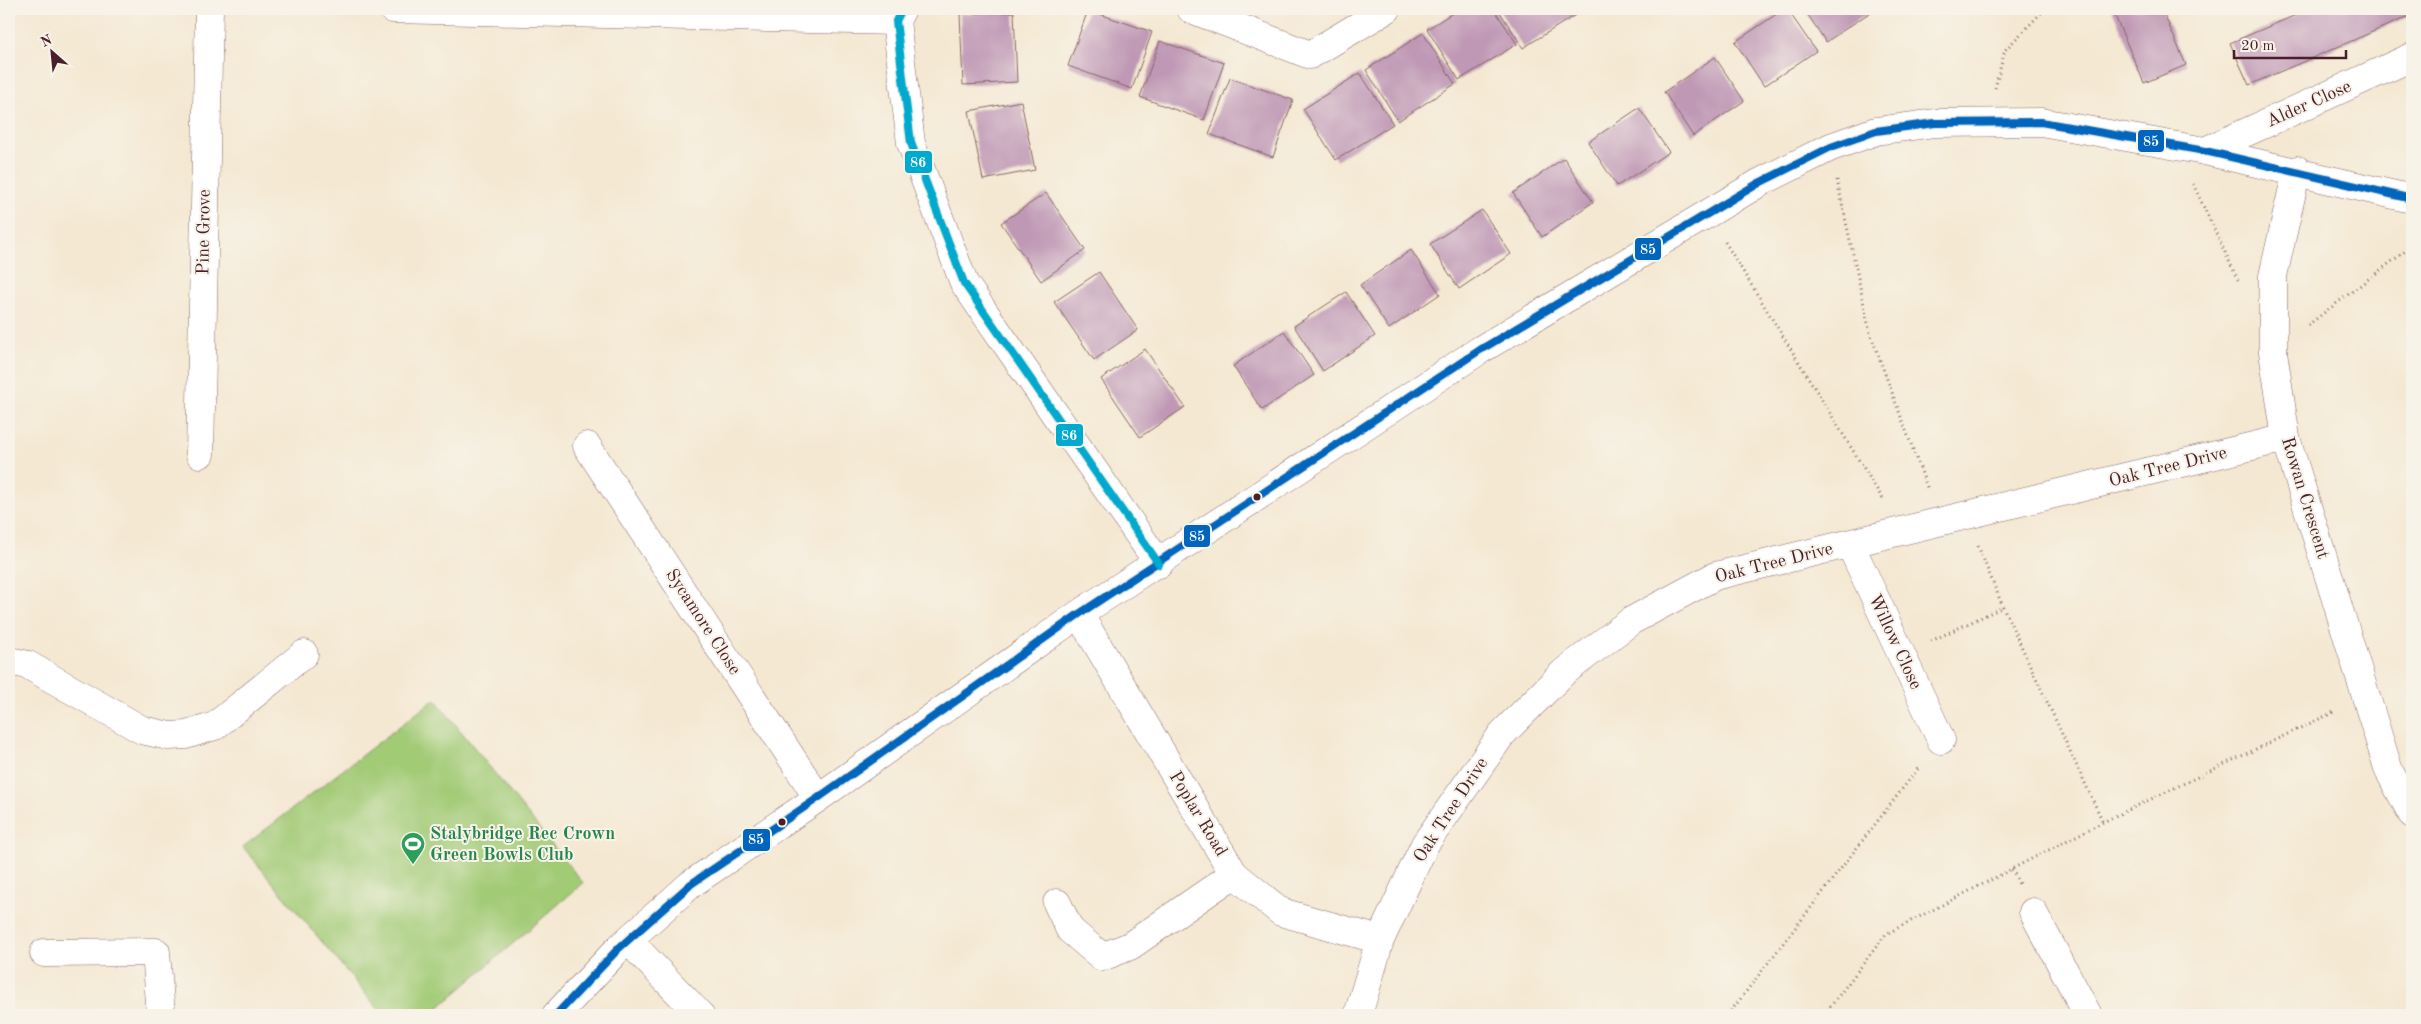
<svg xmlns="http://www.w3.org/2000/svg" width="2421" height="1024" font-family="'Old Standard TT',serif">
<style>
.pitch{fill:#a2cb76;stroke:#767550}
.building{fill:#bf98b5}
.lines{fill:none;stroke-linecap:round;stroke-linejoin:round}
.minor-casing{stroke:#866565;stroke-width:29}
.path{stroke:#866565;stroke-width:3;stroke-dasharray:1 4;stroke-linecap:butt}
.minor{stroke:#fff;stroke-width:28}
.bus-1-casing{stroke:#f7f3e8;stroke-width:11}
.bus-2-casing{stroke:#f7f3e8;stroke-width:11}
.bus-1{stroke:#0065bd;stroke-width:8}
.bus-2{stroke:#00a9ce;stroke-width:8}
.bus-dot{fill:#4a1f2b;stroke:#f7f3e8;stroke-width:2}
.labels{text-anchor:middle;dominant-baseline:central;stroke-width:4;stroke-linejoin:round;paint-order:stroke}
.street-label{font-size:18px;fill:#4a1f2b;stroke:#f7f3e8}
.leisure-label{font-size:18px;font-weight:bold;fill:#27864d;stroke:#f7f3e8;text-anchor:start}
.line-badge{stroke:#f7f3e8;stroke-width:2}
.badge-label{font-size:14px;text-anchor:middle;font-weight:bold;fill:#fff}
</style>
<rect width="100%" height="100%" fill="#f7f3e8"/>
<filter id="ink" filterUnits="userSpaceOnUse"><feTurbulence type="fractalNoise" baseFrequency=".02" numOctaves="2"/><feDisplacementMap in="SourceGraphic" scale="10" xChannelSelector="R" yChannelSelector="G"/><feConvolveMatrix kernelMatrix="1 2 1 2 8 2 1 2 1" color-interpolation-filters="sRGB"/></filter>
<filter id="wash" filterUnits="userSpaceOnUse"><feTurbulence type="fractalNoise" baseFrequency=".0096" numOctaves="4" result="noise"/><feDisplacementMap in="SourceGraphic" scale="20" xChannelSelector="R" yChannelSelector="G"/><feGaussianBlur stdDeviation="1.12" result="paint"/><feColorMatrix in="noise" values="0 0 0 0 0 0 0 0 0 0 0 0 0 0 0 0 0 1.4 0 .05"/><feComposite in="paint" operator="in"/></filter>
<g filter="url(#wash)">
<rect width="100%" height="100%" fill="#f4e8d2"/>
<path class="pitch" d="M435 699 583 883 430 1015H383L243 847Z"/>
<g id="blocks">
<path class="building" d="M1459 9H1494L1517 44 1459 80 1427 29Z
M1498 9H1578L1580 12 1523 48Z
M1784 9H1787L1816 51 1764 86 1735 42Z
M1804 9H1875L1826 42Z
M2112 9H2162L2186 65 2144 83Z
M2310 9H2412V15L2249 85 2230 43Z
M1088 10 1152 32 1132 89 1068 66Z
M1014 12 1017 82 963 85 960 14Z
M1423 33 1455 84 1398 121 1366 70Z
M1160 41 1224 63 1204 120 1140 97Z
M1715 57 1744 101 1693 136 1664 92Z
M1360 73 1393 124 1336 160 1303 109Z
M1230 78 1293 100 1273 157 1209 134Z
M1021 101 1035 170 983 180 969 111Z
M1639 108 1669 152 1617 186 1588 142Z
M1564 158 1593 202 1542 237 1513 193Z
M1046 193 1085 250 1041 281 1001 223Z
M1482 210 1511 254 1459 289 1430 244Z
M1411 250 1440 294 1389 329 1360 285Z
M1099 272 1138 330 1094 360 1054 302Z
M1346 292 1375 336 1323 371 1294 326Z
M1284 331 1314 375 1262 410 1233 366Z
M1145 349 1185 407 1140 437 1101 379Z"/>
</g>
</g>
<g filter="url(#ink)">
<use href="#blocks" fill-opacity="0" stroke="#866565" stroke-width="1"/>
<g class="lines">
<defs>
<path id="minor" d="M393 9 896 21
M902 9 896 21 911 143 964 283 1159 564
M1191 9 1310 55 1387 9
M2205 151 2412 57
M2297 170 2273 276V352L2286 438 2389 771 2412 814
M587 446 818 798
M200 454 209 9
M1850 544 1941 740
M1079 614 1234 874 1281 912 1380 940
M9 661 28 665 142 730 169 736 186 735 215 726 304 654
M1057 903 1070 930 1102 957 1130 946 1234 874
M2033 912 2088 1015
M628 940 700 1015
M44 953 156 952 161 1015
M556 1015 619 948 691 884 818 798 1079 614 1480 350 1759 183 1831 147 1876 131 1935 123 2041 122 2205 151 2412 199
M1358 1015 1380 940 1425 844 1502 734 1564 672 1631 621 1715 576 2286 438"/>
</defs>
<use href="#minor" class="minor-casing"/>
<path class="path" d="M1995 88 2005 50 2045 9
M1837 180 1870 333 1928 490
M2193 184 2238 280
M1725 242 1884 501
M2308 325 2412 246
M1978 546 2003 607 2103 822
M1931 641 2003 607
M2012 869 2019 884
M1732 1011 1738 1015
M1728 1015 1920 766
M1824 1015 1886 934 2103 822 2336 711"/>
<use href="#minor" class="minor"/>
<defs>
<path id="bus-1" d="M556 1015 619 948 691 884 818 798 1079 614 1480 350 1759 183 1831 147 1876 131 1935 123 2041 122 2205 151 2412 199"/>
<path id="bus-2" d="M902 9 896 21 911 143 964 283 1159 564"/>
</defs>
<use href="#bus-1" class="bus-1-casing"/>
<use href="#bus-2" class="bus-2-casing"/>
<use href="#bus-1" class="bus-1"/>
<use href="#bus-2" class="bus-2"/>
</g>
</g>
<defs>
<symbol id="stadium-pin" viewBox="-11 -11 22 30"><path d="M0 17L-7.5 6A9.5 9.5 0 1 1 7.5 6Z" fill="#2e9e5b" stroke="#f7f3e8"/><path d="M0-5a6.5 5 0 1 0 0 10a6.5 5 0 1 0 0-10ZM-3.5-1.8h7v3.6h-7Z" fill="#fff"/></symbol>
</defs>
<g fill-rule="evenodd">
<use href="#stadium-pin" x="399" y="830" width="28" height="38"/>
</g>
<g class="bus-dot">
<circle cx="1257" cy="497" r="4.5"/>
<circle cx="782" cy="822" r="4.5"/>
</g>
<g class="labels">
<g class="street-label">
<text transform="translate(2309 104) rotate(-24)">Alder Close</text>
<text transform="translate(204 232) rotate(-89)">Pine Grove</text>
<text transform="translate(2168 467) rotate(-14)">Oak Tree Drive</text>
<text transform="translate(2305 498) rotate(73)">Rowan Crescent</text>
<text transform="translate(1774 563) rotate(-14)">Oak Tree Drive</text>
<text transform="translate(703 622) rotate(57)">Sycamore Close</text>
<text transform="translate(1895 642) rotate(65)">Willow Close</text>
<text transform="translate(1451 810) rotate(-57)">Oak Tree Drive</text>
<text transform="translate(1198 814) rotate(59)">Poplar Road</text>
</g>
<g class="leisure-label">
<text x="430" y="834">Stalybridge Rec Crown<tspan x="430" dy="21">Green Bowls Club</tspan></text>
</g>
</g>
<g class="line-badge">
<rect x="2137" y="129" width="28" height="24" rx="5" fill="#0065bd"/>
<rect x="904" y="150" width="29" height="24" rx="5" fill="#00a9ce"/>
<rect x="1634" y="237" width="28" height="24" rx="5" fill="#0065bd"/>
<rect x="1055" y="423" width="29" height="24" rx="5" fill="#00a9ce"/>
<rect x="1183" y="524" width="28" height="24" rx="5" fill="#0065bd"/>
<rect x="742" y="828" width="29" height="24" rx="5" fill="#0065bd"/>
</g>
<g class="badge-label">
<text x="2151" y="146">85</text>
<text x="918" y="167">86</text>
<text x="1648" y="254">85</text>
<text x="1069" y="440">86</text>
<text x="1197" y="541">85</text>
<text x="756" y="844">85</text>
</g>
<rect width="2421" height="1024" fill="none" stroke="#f7f3e8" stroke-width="30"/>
<g transform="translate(52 52) rotate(333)" stroke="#f7f3e8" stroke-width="4" paint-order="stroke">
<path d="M0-4L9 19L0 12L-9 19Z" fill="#4a1f2b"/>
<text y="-8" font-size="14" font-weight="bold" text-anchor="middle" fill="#4a1f2b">N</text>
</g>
<path d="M2234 50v8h112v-8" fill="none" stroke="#4a1f2b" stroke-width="2.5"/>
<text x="2241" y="50" font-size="15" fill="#4a1f2b" stroke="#f7f3e8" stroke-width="4" paint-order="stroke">20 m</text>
</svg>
